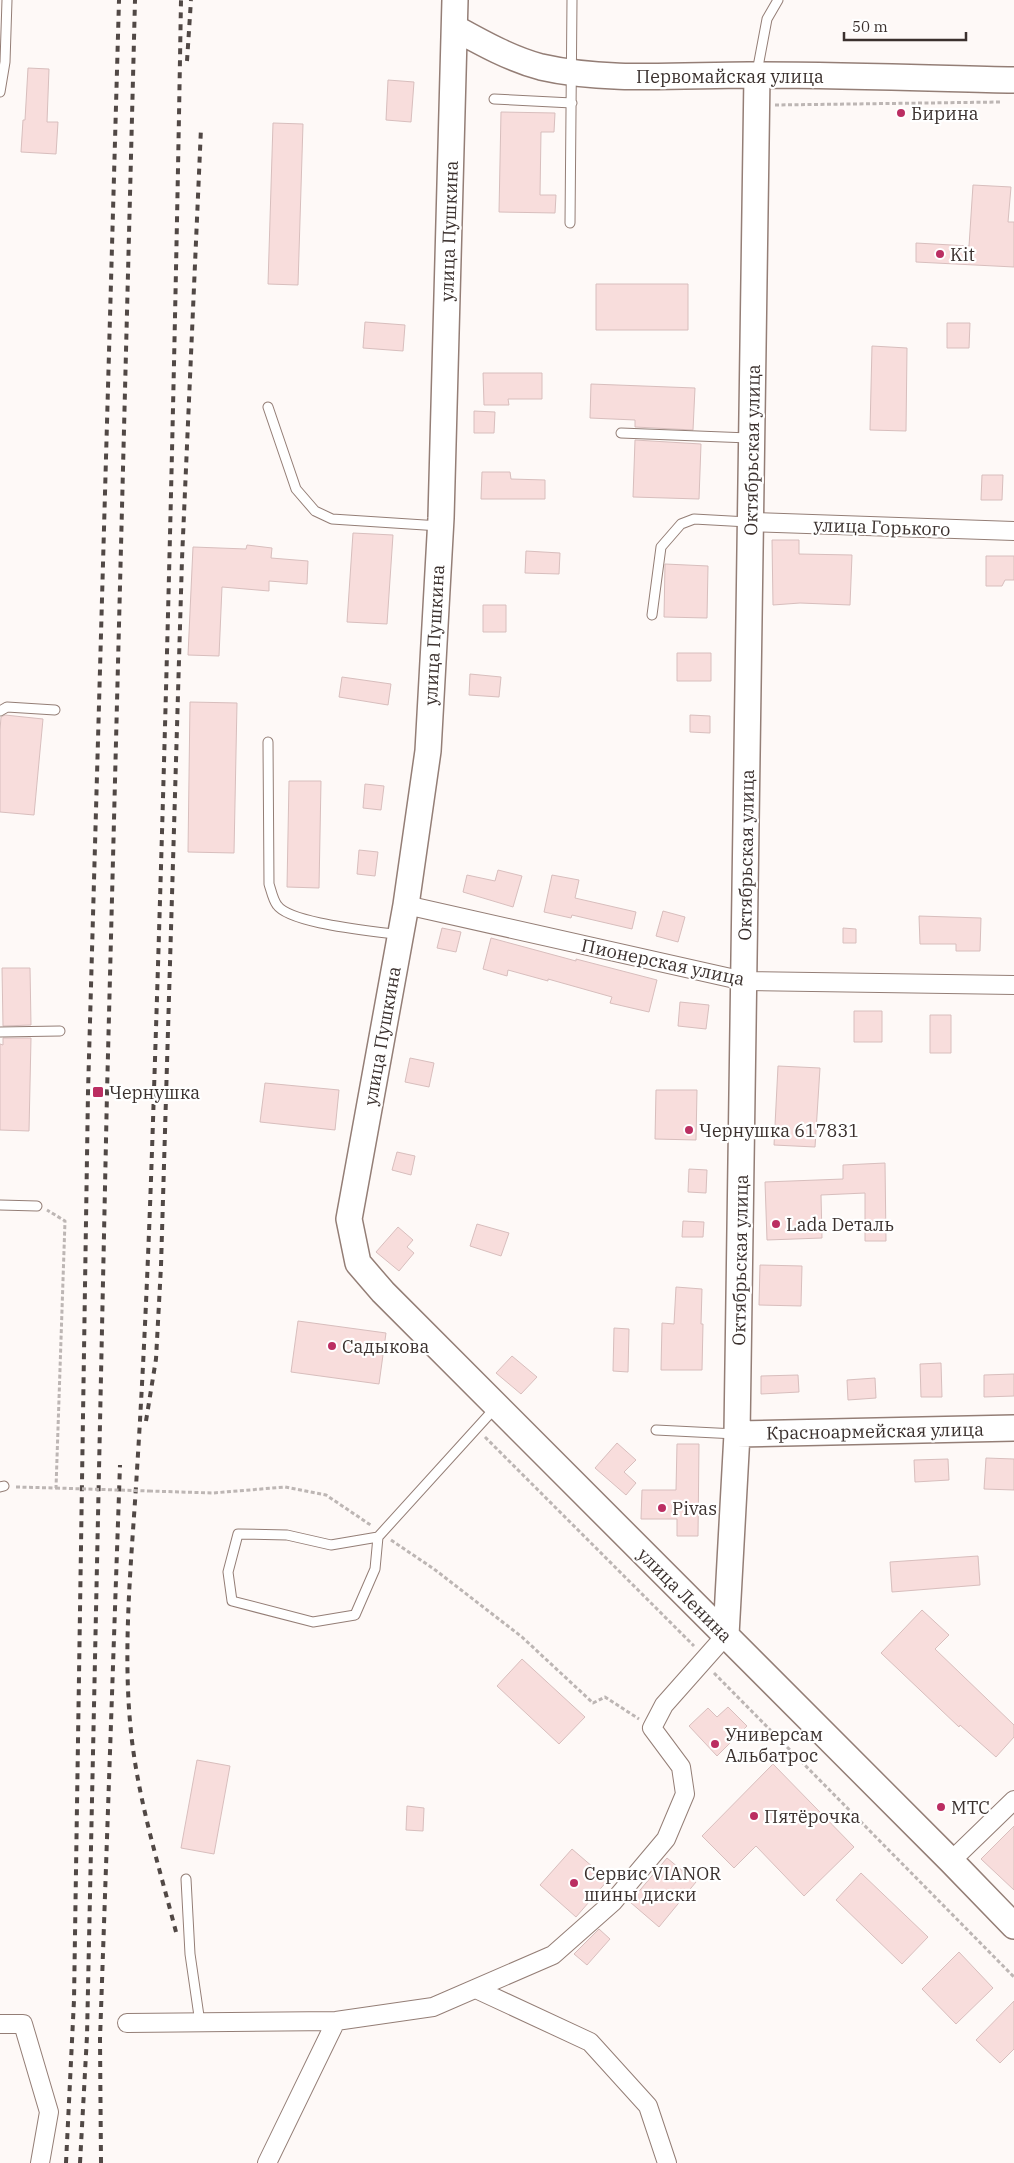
<svg xmlns="http://www.w3.org/2000/svg" width="1014" height="2163" font-family="'IBM Plex Serif',serif">
<style>
.building{fill:#f8dddc;stroke:#d8bebd}
.lines{fill:none;stroke-linecap:round;stroke-linejoin:round}
.lane-casing{stroke:#947e76;stroke-width:11}
.street-casing{stroke:#947e76;stroke-width:20}
.secondary-casing{stroke:#947e76;stroke-width:28}
.path{stroke:#bdb6b4;stroke-width:3;stroke-dasharray:4 2.5;stroke-linecap:butt}
.lane{stroke:#fff;stroke-width:9}
.street{stroke:#fff;stroke-width:18}
.secondary{stroke:#fff;stroke-width:25}
.rail{stroke:#514845;stroke-width:4;stroke-dasharray:6 6;stroke-linecap:butt}
.path-bridge{stroke:#bdb6b4;stroke-width:3;stroke-dasharray:4 2.5;stroke-linecap:butt}
.poi-dot{fill:#bb2e62;stroke:#fff;stroke-width:2}
.labels{text-anchor:middle;dominant-baseline:central;stroke-width:4.5;stroke-linejoin:round;paint-order:stroke}
.street-label{font-size:18px;fill:#3b312e;stroke:#fff}
.poi-label{font-size:18px;fill:#3b312e;stroke:#fff;text-anchor:start}
</style>
<rect width="100%" height="100%" fill="#fef9f7"/>
<path class="building" d="M28 68 49 69 47 122H58L56 154 21 152 23 120H25Z
M388 80 414 82 411 122 386 120Z
M501 112 555 113 554 132H541L540 195H556L555 213 499 212Z
M273 123 303 124 298 285 268 284Z
M973 185 1011 187 1008 222H1014V267L916 262V243L969 246Z
M596 284H688V330H596Z
M365 322 405 325 403 351 363 348Z
M947 323H970L969 348H947Z
M872 346 907 348 906 431 870 430Z
M483 373H542V399H508L509 405H484Z
M591 384 695 388 693 430 635 427V420L590 418Z
M474 411 495 412 494 433H474Z
M635 440 701 444 699 499 633 497Z
M482 472H510L511 479 545 480V499H481Z
M982 475H1003L1002 500H981Z
M353 533 393 535 387 624 347 622Z
M772 540H799V554L852 555 850 605 800 603 773 605Z
M247 545 272 548 271 558 308 561 307 584 269 581V591L222 587 219 656 188 655 193 547 246 549Z
M526 551 560 553 559 574 525 573Z
M986 556H1014V580H1005L1002 586H986Z
M665 564 708 566 707 618 664 617Z
M483 605H506V632H483Z
M677 653H711V681H677Z
M470 674 501 677 499 697 469 695Z
M342 677 391 684 388 705 339 697Z
M190 702 237 703 234 853 188 852Z
M5 715 43 719 34 815 0 812V730L1 717Z
M690 715 710 716V733L690 732Z
M289 781H321L319 888 287 887Z
M365 784 384 786 381 810 363 808Z
M359 850 378 852 375 876 357 874Z
M498 870 522 876 513 907 463 892 467 875 495 881Z
M552 875 579 880 575 898 636 912 632 929 572 915 571 918 544 912Z
M663 911 685 917 678 942 656 936Z
M919 916 981 918 980 951H956V944H920Z
M442 928 461 932 456 952 437 948Z
M843 928 856 929V943H843Z
M491 938 576 961V959L657 980 649 1012 610 1003 612 997 548 979V981L508 970 507 976 483 969Z
M2 968H30L31 1025 3 1026Z
M680 1002 709 1005 706 1029 678 1026Z
M854 1011H882V1042H854Z
M930 1015H951V1053H930Z
M3 1038H31L29 1131 0 1130V1044L3 1045Z
M410 1058 434 1063 429 1087 405 1082Z
M778 1066 820 1068 815 1147 774 1145Z
M265 1083 339 1090 335 1130 260 1122Z
M656 1090H697L696 1140 655 1139Z
M397 1152 415 1156 411 1175 392 1170Z
M885 1163 886 1241H865V1193L821 1195 822 1238 767 1240 765 1182 843 1179V1165Z
M689 1169 707 1170 706 1193 688 1192Z
M683 1221 704 1222 703 1237H682Z
M477 1224 509 1233 501 1256 470 1246Z
M398 1227 413 1240 407 1247 414 1253 399 1271 376 1252Z
M760 1265 802 1266 801 1306 759 1305Z
M676 1287 702 1289 701 1324H703L702 1370H661L662 1323 674 1324Z
M298 1321 386 1333 379 1384 291 1372Z
M614 1328 629 1329 628 1372 613 1371Z
M512 1356 537 1377 521 1394 496 1373Z
M941 1363 942 1397H921L920 1364Z
M1014 1374V1396L984 1397V1375Z
M798 1375 799 1392 761 1394V1376Z
M875 1378 876 1398 848 1400 847 1380Z
M617 1443 636 1460 624 1472 636 1483 626 1495 595 1468Z
M677 1444H699L698 1536H677V1519H641L642 1490H676Z
M986 1458 1014 1459V1490L984 1489Z
M948 1459 949 1480 915 1482 914 1460Z
M978 1556 980 1585 892 1592 890 1562Z
M922 1610 949 1635 935 1649 1014 1725V1737L996 1757 960 1725 959 1727 881 1653Z
M522 1659 585 1717 559 1744 497 1686Z
M728 1707 747 1726 717 1756 689 1726 708 1708 717 1717Z
M197 1760 230 1766 214 1854 181 1848Z
M773 1764 854 1847 804 1896 756 1846 734 1868 702 1836Z
M407 1806 424 1808 423 1831 406 1830Z
M1014 1826V1890L981 1859Z
M572 1849 608 1880 576 1917 540 1885Z
M667 1858 696 1882 659 1927 630 1902Z
M861 1873 928 1937 902 1964 836 1900Z
M599 1929 610 1939 587 1965 574 1954Z
M959 1952 993 1988 956 2024 922 1989Z
M1014 2001V2049L1000 2063 976 2040Z"/>
<g class="lines">
<defs>
<path id="lane" d="M757 72 767 19 778 0
M0 92 5 62 7 0
M494 99 572 103
M570 223 572 0
M268 407 296 489 315 511 332 519 440 526
M621 433 749 438
M652 615 661 547 681 524 694 519 748 522
M0 711 7 707 55 710
M268 742 269 884C271 890 273 900 277 905 290 924 375 931 399 935
M0 1032 60 1031
M0 1205 37 1206
M656 1430 736 1434
M0 1487 4 1486
M378 1537 331 1545 287 1535 238 1534 228 1572 232 1601 313 1622 355 1615 375 1569 378 1537 496 1407
M186 1879 190 1954 200 2023"/>
<path id="street" d="M751 522 1014 531
M406 905 744 981 1014 985
M951 1861 1014 1800
M476 1989 590 2042 648 2106 667 2163
M127 2023 336 2021 433 2007 553 1955 613 1902 666 1839 685 1794 681 1767 652 1728 664 1705 726 1635
M0 2024H23L49 2112 40 2163
M267 2163 336 2021"/>
<path id="secondary" d="M455 0 441 518 428 751 406 905 349 1219 358 1263 383 1292 951 1861 1014 1926
M455 28C482 43 511 59 541 67 606 82 682 75 749 75 837 75 926 78 1014 80
M737 1434 1014 1428
M726 1635 737 1434 757 75"/>
</defs>
<use href="#lane" class="lane-casing"/>
<use href="#street" class="street-casing"/>
<use href="#secondary" class="secondary-casing"/>
<path class="path" d="M775 105 1001 102
M485 1437 694 1646
M16 1487 56 1488 65 1221 47 1210
M149 1491 213 1493 285 1487 326 1495 372 1526
M391 1540 434 1569 522 1637 593 1703 605 1697 639 1719
M714 1673 1014 1977"/>
<use href="#lane" class="lane"/>
<use href="#street" class="street"/>
<use href="#secondary" class="secondary"/>
<path class="rail" d="M187 61 191 0
M146 1421 156 1359 161 1266 182 559 201 128
M176 1932C159 1866 138 1800 131 1732 122 1646 132 1556 137 1470 145 1344 150 1217 154 1090 166 727 175 363 181 0
M66 2163 74 2000 88 1092 119 0
M80 2163 87 2036 107 1093 135 0
M101 2163 100 2039 120 1465"/>
<path class="path-bridge" d="M56 1488 149 1491"/>
</g>
<g class="poi-dot">
<circle cx="901" cy="113" r="5"/>
<circle cx="940" cy="254" r="5"/>
<rect x="92" y="1086" width="12" height="12" rx="2.5"/>
<circle cx="689" cy="1130" r="5"/>
<circle cx="776" cy="1224" r="5"/>
<circle cx="332" cy="1346" r="5"/>
<circle cx="662" cy="1508" r="5"/>
<circle cx="715" cy="1744" r="5"/>
<circle cx="941" cy="1807" r="5"/>
<circle cx="754" cy="1816" r="5"/>
<circle cx="574" cy="1883" r="5"/>
</g>
<g class="labels">
<g class="street-label">
<text x="730" y="76">Первомайская улица</text>
<text transform="translate(449 231) rotate(-88)">улица Пушкина</text>
<text transform="translate(752 450) rotate(-89)">Октябрьская улица</text>
<text transform="translate(882 527) rotate(2)">улица Горького</text>
<text transform="translate(434 635) rotate(-87)">улица Пушкина</text>
<text transform="translate(746 855) rotate(-89)">Октябрьская улица</text>
<text transform="translate(663 962) rotate(12)">Пионерская улица</text>
<text transform="translate(382 1036) rotate(-80)">улица Пушкина</text>
<text transform="translate(740 1260) rotate(-89)">Октябрьская улица</text>
<text transform="translate(875 1431) rotate(-1)">Красноармейская улица</text>
<text transform="translate(685 1595) rotate(45)">улица Ленина</text>
</g>
<g class="poi-label">
<text x="911" y="113">Бирина</text>
<text x="950" y="254">Kit</text>
<text x="109" y="1092">Чернушка</text>
<text x="699" y="1130">Чернушка 617831</text>
<text x="786" y="1224">Lada Dеталь</text>
<text x="342" y="1346">Садыкова</text>
<text x="672" y="1508">Pivas</text>
<text x="725" y="1734">Универсам<tspan x="725" dy="21">Альбатрос</tspan></text>
<text x="951" y="1807">МТС</text>
<text x="764" y="1816">Пятёрочка</text>
<text x="584" y="1873">Сервис VIANOR<tspan x="584" dy="21">шины диски</tspan></text>
</g>
</g>
<path d="M844 32v8h122v-8" fill="none" stroke="#3b312e" stroke-width="2.5"/>
<text x="852" y="32" font-size="15" fill="#3b312e" stroke="#ffffff" stroke-width="4" paint-order="stroke">50 m</text>
</svg>
